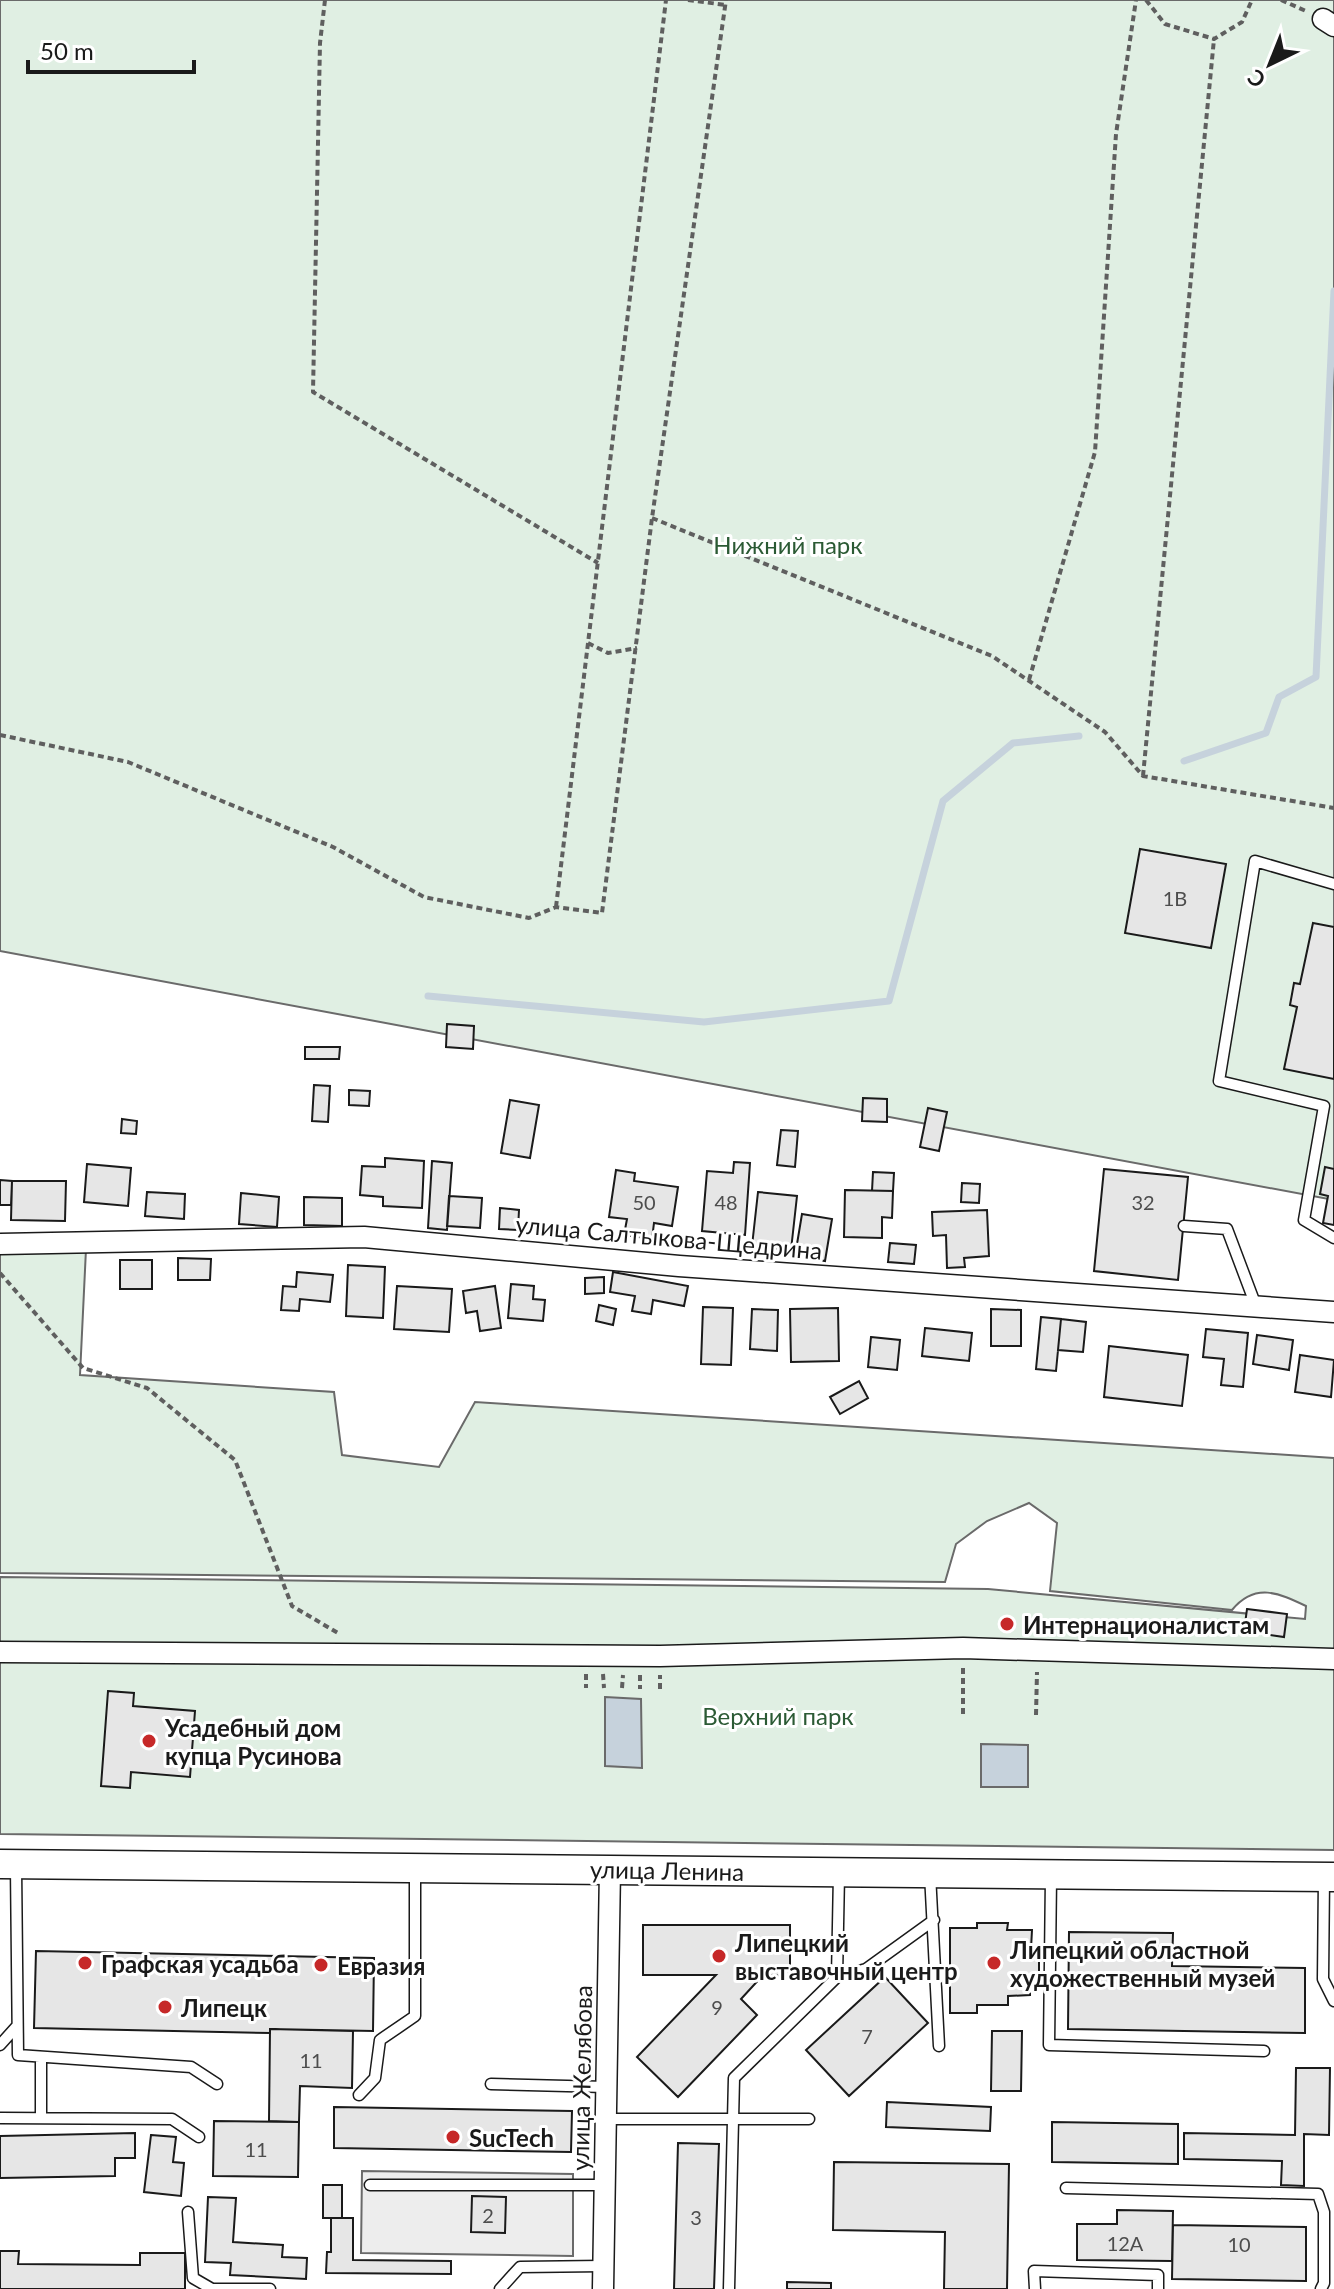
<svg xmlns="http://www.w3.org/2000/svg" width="1334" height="2289" font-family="Lato,sans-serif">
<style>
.green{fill:#e0efe3;stroke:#6a6a6a;stroke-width:2}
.parking{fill:#ededed;stroke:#6a6a6a;stroke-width:2}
.water{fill:#c6d2dc;stroke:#6a6a6a;stroke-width:2}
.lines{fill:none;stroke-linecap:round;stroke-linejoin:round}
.stream{stroke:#c6d2dc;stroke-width:7}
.building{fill:#e6e6e6;stroke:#1a1a1a;stroke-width:2}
.lane-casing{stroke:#1a1a1a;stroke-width:13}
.street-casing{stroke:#1a1a1a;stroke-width:23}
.secondary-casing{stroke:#1a1a1a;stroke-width:31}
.path{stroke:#5f5f5f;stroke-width:4;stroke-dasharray:6 4;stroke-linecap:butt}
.lane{stroke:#fff;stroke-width:10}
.street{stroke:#fff;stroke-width:20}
.secondary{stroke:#fff;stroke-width:28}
.poi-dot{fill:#c62828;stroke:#fff;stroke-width:3}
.labels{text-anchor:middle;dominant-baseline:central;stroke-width:6;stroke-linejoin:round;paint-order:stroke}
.number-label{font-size:20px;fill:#4d4d4d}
.park-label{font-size:24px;fill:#2b5a34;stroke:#fff}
.street-label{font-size:24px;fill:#1a1a1a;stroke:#fff}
.poi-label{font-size:24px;font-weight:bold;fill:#1a1a1a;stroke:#fff;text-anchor:start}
</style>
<rect width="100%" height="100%" fill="#fff"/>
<path class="green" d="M0 0H1334V1200L0 951Z
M86 1249 80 1375 334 1392 342 1455 439 1467 475 1402 1334 1458V1850L0 1834V1577L988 1589 1305 1619 1306 1606C1279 1593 1255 1582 1232 1610L1050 1591 1057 1523 1029 1503 987 1521 956 1544 945 1582 0 1573V1250Z"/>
<path class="parking" d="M362 2171 573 2174V2256L361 2253Z"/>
<path class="water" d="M605 1697 641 1699 642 1768 605 1766Z
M981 1744 1028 1745V1787H981Z"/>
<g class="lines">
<path class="stream" d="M1184 761 1266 733 1279 697 1316 677 1334 291
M428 996 704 1022 889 1001 943 801 1013 743 1079 736"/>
</g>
<path class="building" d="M1140 849 1226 864 1211 948 1125 933Z
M1313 923 1334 927V1079L1284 1069 1297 1007 1290 1005 1294 983 1300 984Z
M447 1024 474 1026 473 1049 446 1047Z
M305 1047H340L339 1059H305Z
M314 1085 330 1086 328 1122 312 1121Z
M349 1090 370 1091 369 1106 349 1105Z
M863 1098 887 1099V1122L862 1121Z
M510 1100 539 1105 530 1158 501 1153Z
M928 1108 947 1112 939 1151 920 1147Z
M122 1119 137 1121 136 1134 121 1133Z
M781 1130 798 1131 795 1167 777 1165Z
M385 1158 424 1161 422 1208 383 1206V1197L360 1195 362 1166 385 1167Z
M432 1161 452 1163 447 1230 428 1228Z
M734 1162 750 1163 745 1235 702 1231 707 1171 733 1173Z
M87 1164 131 1168 128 1206 84 1202Z
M1325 1167 1334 1169V1225L1323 1223 1328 1196 1320 1194Z
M1104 1169 1188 1177 1178 1280 1094 1271Z
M616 1170 635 1173 634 1181 678 1187 672 1226 654 1223 652 1239 624 1235 627 1219 609 1217Z
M873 1172 894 1173 893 1191H872Z
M0 1180 12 1181 11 1205H0Z
M12 1181H66L65 1221 11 1220Z
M962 1183 980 1184 979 1203 961 1202Z
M845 1190 893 1191 892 1218 882 1217V1238L844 1237Z
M147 1192 185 1194 184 1219 145 1216Z
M758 1192 797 1196 791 1250 752 1246Z
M241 1193 279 1197 277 1227 239 1224Z
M449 1196 482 1198 480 1228 447 1226Z
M304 1197 342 1198V1226L304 1225Z
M500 1208 519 1210 518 1230 499 1229Z
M987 1210 989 1256 964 1258 965 1267 947 1268 946 1235 933 1236 932 1212Z
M802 1214 832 1219 825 1261 795 1256Z
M890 1243 916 1245 914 1264 888 1262Z
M178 1258 211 1259 210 1280H178Z
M120 1260H152V1289H120Z
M348 1265 385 1267 383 1318 346 1316Z
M297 1272 333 1275 330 1302 300 1299 299 1311 281 1310 283 1286 296 1287Z
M613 1272 688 1286 684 1306 653 1300 651 1314 632 1311 635 1296 610 1292Z
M604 1277V1293L585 1294V1278Z
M511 1284 534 1286 533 1299 545 1300 543 1321 508 1318Z
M397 1286 452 1289 449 1332 394 1329Z
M495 1286 501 1328 480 1331 477 1311 466 1313 463 1291Z
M599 1305 616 1309 613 1325 596 1321Z
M703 1307 733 1308 731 1365 701 1364Z
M838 1308 839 1361 791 1362 790 1309Z
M752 1309 778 1310 777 1351 750 1349Z
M991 1309 1021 1310V1346H991Z
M1041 1317 1061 1319 1056 1371 1036 1369Z
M1061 1319 1086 1322 1083 1352 1058 1350Z
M925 1328 972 1333 969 1361 922 1356Z
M1206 1329 1248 1333 1243 1387 1221 1385 1224 1359 1203 1357Z
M1257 1335 1293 1340 1289 1370 1253 1364Z
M871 1337 900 1340 897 1370 868 1367Z
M1109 1346 1188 1355 1182 1406 1104 1397Z
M1300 1355 1334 1360 1331 1397 1295 1392Z
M859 1381 868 1398 840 1414 830 1397Z
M1247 1609 1287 1614 1284 1637 1244 1631Z
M108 1691 134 1693 133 1706 195 1711 190 1777 131 1772 130 1788 101 1786Z
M977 1923H1008L1007 1930H1032L1031 1949H1039V1977H1030V1995L1008 1996V2005H977V2013H950V1928H977Z
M643 1925H790V1976L763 1975 741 1999 757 2015 678 2097 637 2057 716 1975H643Z
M1069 1932 1173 1933 1172 1966 1305 1968V2033L1068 2029Z
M36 1951 374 1958 373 2031 270 2029V2033L34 2028Z
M885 1977 928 2023 849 2096 806 2050Z
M270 2029 353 2031 352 2088 300 2086 299 2122 269 2121Z
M992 2031H1022L1021 2091H991Z
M1296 2068H1330L1329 2135 1304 2134V2186L1281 2185 1282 2161 1184 2159V2133L1295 2135Z
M887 2102 991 2107 990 2131 886 2127Z
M334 2107 572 2111 571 2152 334 2148Z
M214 2121 299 2122 298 2177 213 2176Z
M1052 2122 1178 2124V2164L1052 2162Z
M135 2133V2158H115V2176L0 2178V2136Z
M151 2135 176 2137 173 2162 184 2163 181 2196 144 2192Z
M678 2143 719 2144 714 2289H674Z
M834 2162 1009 2164 1007 2289H944L945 2232 833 2230Z
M323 2185H342V2218H323Z
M472 2196 506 2197 505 2233 471 2232Z
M208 2197 236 2198 233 2242 283 2245 282 2257 307 2258 306 2279 230 2275 231 2263 205 2262Z
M1117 2210 1173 2211 1172 2261 1077 2260V2224H1117Z
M331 2218H353V2260L451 2261V2274L326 2273 327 2252H331Z
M1173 2225 1306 2227V2281L1172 2279Z
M0 2251H19L18 2264 140 2265V2253H185V2289H0Z
M787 2282 831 2283V2289H787Z"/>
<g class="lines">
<defs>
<path id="lane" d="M1334 884 1255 861 1219 1081 1324 1106 1304 1220 1334 1238
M1184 1226 1227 1229 1256 1306
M16 1867 18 2055 191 2067 217 2084
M930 1874 939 2046
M1051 1877 1049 2045 1264 2051
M1324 1877 1323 1979 1334 2001
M837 1977 866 1969 934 1920
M0 2045 17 2026
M41 2057V2118
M491 2084 606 2087
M359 2095 375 2078 380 2040 415 2016V1871
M0 2118 172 2119 199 2137
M606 2119H809
M370 2185H605
M1066 2188 1318 2194 1324 2212V2283L1321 2289
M188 2212 193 2278 212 2289H270
M500 2289 520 2267 603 2266
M729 2289 734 2078 837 1977 839 1874
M1035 2289 1034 2271 1158 2275V2289"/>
<path id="street" d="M1323 19 1334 26
M0 1244 364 1237 679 1266 1334 1312
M0 1652 660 1656 963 1648 1334 1659
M603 2289 610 1869"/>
<path id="secondary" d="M0 1864 1334 1877"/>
</defs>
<use href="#lane" class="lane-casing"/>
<use href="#street" class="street-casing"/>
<use href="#secondary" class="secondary-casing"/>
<path class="path" d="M325 0 320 43 313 392 598 563
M688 0 726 5
M1146 0 1165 24 1214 39 1242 22 1252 0
M1281 0 1306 11
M652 518 992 656 1105 732 1143 776 1334 808
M588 643 608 653 637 648
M1029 680 1095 452 1116 134 1136 0
M0 735 128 762 333 847 424 897 529 918 556 907 602 913 652 518 726 0
M1143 776 1214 39
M556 907 666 0
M0 1273 83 1368 147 1388 235 1460 292 1606 338 1633
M963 1668V1714
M586 1674V1688
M603 1674 604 1688
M640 1675V1689
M622 1688 623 1675
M660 1689V1675
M1036 1715 1037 1672"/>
<use href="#lane" class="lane"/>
<use href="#street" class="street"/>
<use href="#secondary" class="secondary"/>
</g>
<g class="poi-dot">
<circle cx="1007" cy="1624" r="8"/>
<circle cx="149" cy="1741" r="8"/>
<circle cx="719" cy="1956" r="8"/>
<circle cx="85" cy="1963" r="8"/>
<circle cx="994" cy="1963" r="8"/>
<circle cx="321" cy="1965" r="8"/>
<circle cx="165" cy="2007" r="8"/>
<circle cx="453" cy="2137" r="8"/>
</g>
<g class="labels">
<g class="number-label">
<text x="1175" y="898">1В</text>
<text x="644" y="1202">50</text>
<text x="726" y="1202">48</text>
<text x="1143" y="1202">32</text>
<text x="717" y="2007">9</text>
<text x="867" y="2036">7</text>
<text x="311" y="2060">11</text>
<text x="256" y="2149">11</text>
<text x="488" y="2215">2</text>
<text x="696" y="2217">3</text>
<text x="1125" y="2243">12А</text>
<text x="1239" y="2244">10</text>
</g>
<g class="park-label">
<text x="788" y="544">Нижний парк</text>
<text x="778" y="1715">Верхний парк</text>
</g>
<g class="street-label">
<text transform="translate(669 1237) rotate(5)">улица Салтыкова-Щедрина</text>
<text transform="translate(667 1870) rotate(1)">улица Ленина</text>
<text transform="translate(581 2078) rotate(-89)">улица Желябова</text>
</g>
<g class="poi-label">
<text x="1023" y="1624">Интернационалистам</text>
<text x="165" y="1727">Усадебный дом<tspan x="165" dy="28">купца Русинова</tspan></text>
<text x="735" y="1942">Липецкий<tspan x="735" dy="28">выставочный центр</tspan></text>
<text x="1010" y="1949">Липецкий областной<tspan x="1010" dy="28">художественный музей</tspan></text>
<text x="101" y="1963">Графская усадьба</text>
<text x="337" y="1965">Евразия</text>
<text x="181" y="2007">Липецк</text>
<text x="469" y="2137">SucTech</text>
</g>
</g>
<g transform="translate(1270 64) rotate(223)" stroke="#ffffff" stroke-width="6" paint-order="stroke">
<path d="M0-6L14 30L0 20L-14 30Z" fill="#1a1a1a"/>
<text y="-12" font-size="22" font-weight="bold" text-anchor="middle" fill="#1a1a1a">С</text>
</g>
<path d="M28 60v12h166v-12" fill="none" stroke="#1a1a1a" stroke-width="4"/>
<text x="40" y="60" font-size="24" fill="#1a1a1a" stroke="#ffffff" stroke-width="6" paint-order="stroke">50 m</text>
</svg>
